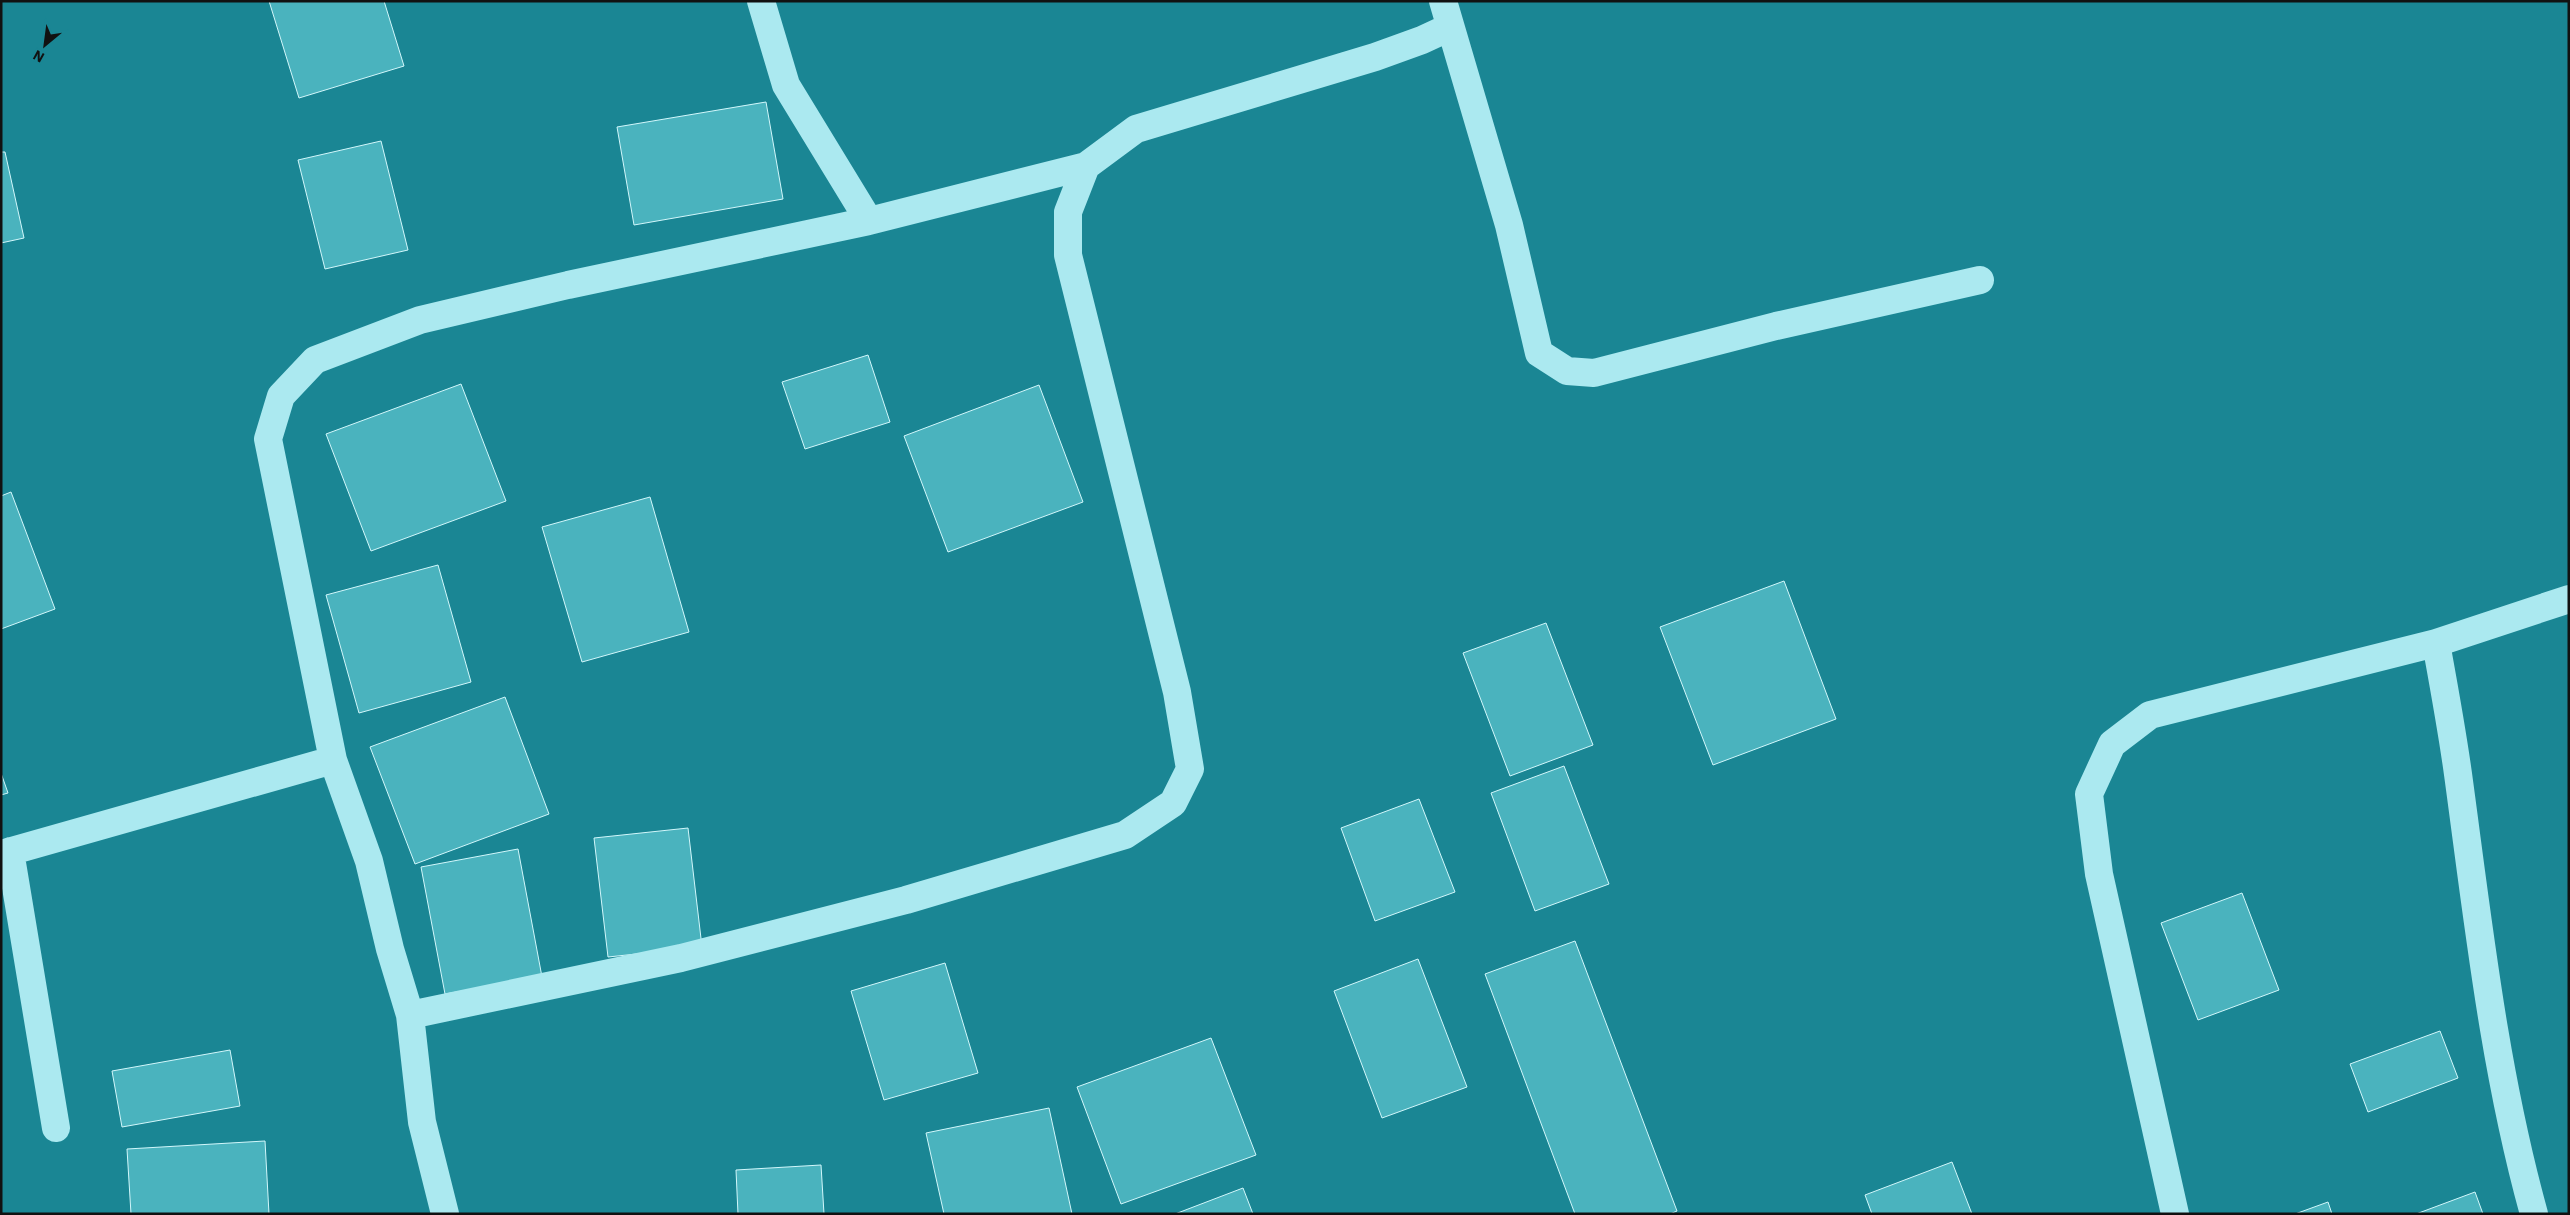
<svg xmlns="http://www.w3.org/2000/svg" width="2570" height="1215" font-family="'IBM Plex Sans',sans-serif">
<style>
.building{fill:#4ab3be;stroke:#d2f7fb}
.lines{fill:none;stroke-linecap:round;stroke-linejoin:round}
.street{stroke:#abe9f0;stroke-width:28}
</style>
<rect width="100%" height="100%" fill="#1a8694"/>
<path class="building" d="M269 1H384L404 66 299 98Z
M766 102 783 199 634 225 617 127Z
M381 141 408 250 325 269 298 160Z
M1 152H5L24 238 1 243Z
M868 355 890 422 805 449 782 382Z
M461 384 506 501 371 551 326 434Z
M1039 385 1083 502 948 552 904 436Z
M11 492 55 609 1 629V496Z
M650 497 689 632 582 662 542 527Z
M438 565 471 682 359 713 326 595Z
M1784 581 1836 719 1713 765 1660 627Z
M1546 623 1593 745 1510 776 1463 653Z
M505 697 549 814 415 864 370 747Z
M1564 766 1609 884 1535 911 1491 793Z
M1 773 8 793 1 795Z
M1419 799 1455 892 1375 921 1341 828Z
M688 828 702 947 608 957 594 838Z
M518 849 542 977 445 994 421 867Z
M2242 893 2279 990 2198 1020 2161 923Z
M1575 941 1677 1211 1670 1214H1575L1485 974Z
M1418 959 1467 1087 1382 1118 1334 991Z
M945 963 978 1073 884 1100 851 991Z
M2440 1031 2458 1078 2368 1112 2350 1064Z
M1211 1038 1256 1155 1121 1204 1077 1087Z
M230 1050 240 1106 122 1127 112 1071Z
M1049 1108 1072 1214H944L926 1133Z
M265 1141 269 1214H131L127 1149Z
M1952 1162 1972 1214H1872L1865 1195Z
M821 1165 824 1214H738L736 1170Z
M1243 1188 1253 1214H1175Z
M2475 1192 2483 1214H2416Z
M2328 1202 2332 1214H2295Z"/>
<g class="lines">
<path class="street" d="M761 1 786 85 869 221
M1443 1 1509 225 1539 353 1567 371 1594 373 1776 326 1980 280
M2436 643C2444 687 2452 730 2458 774 2478 921 2494 1070 2534 1214
M10 851 56 1128
M1 854 333 760
M410 1015 390 949 369 861 333 760 268 439 281 396 315 360 420 320 568 285 869 221 1086 166
M445 1214 422 1122 410 1015 681 958 906 900 1125 835 1173 803 1190 769 1177 692 1068 255V212L1086 166 1136 129 1375 57 1422 40 1450 27
M2175 1214 2099 874 2089 794 2112 744 2150 715 2436 643 2569 599"/>
</g>
<rect width="2570" height="1215" fill="none" stroke="#111111" stroke-width="5"/>
<g transform="translate(45 45) rotate(209)" stroke="#1a8694" stroke-width="4" paint-order="stroke">
<path d="M0-4L9 19L0 12L-9 19Z" fill="#111111"/>
<text y="-8" font-size="14" font-weight="bold" text-anchor="middle" fill="#111111">N</text>
</g>
</svg>
